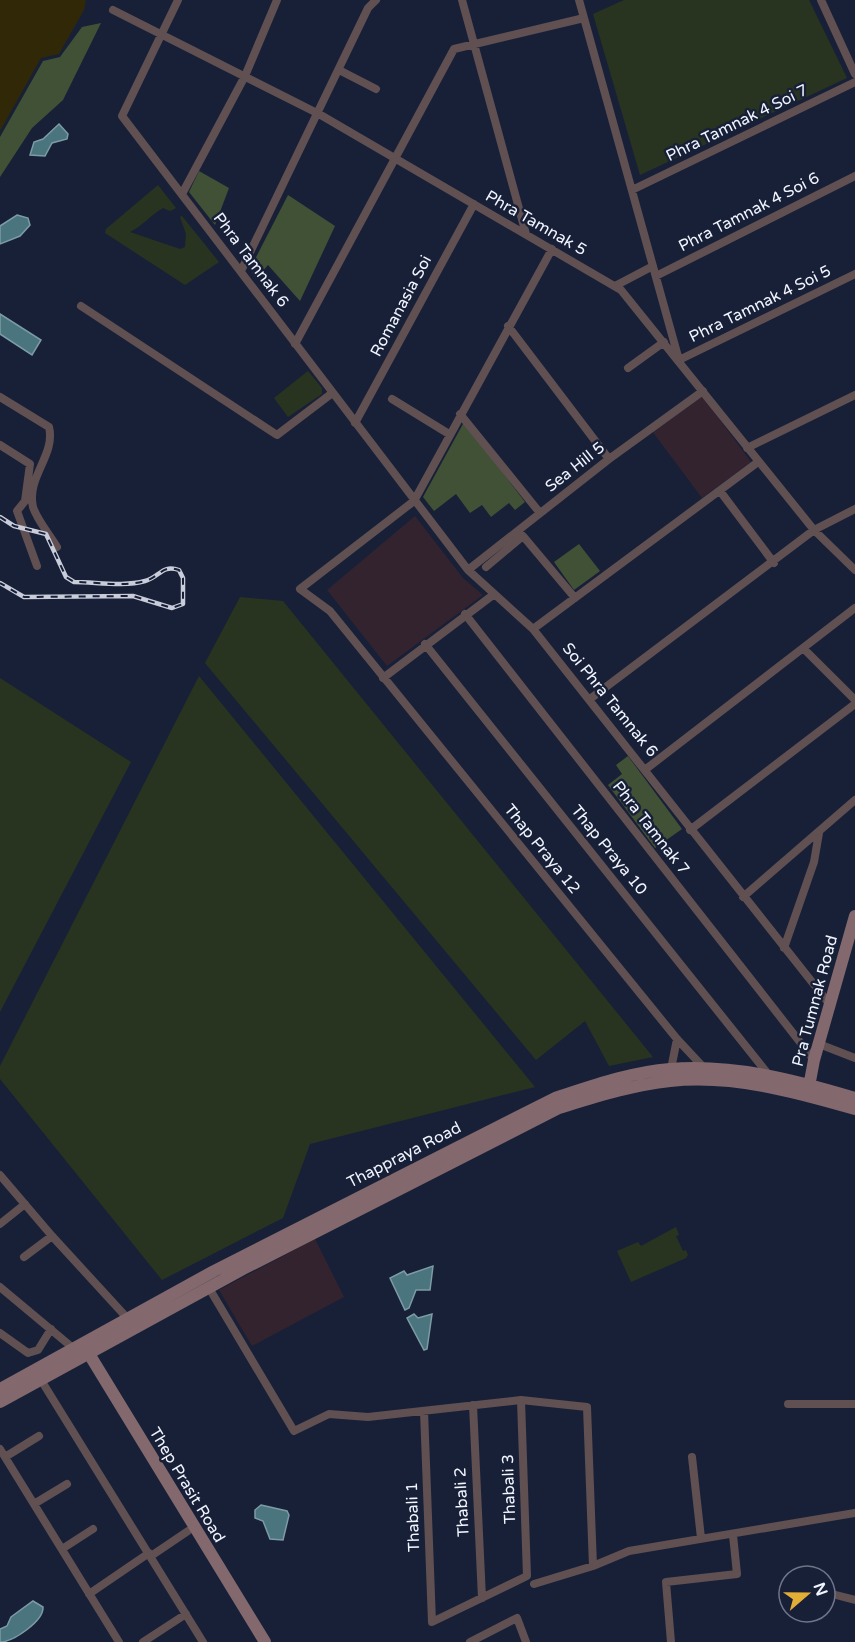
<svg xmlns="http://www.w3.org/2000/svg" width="855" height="1642" font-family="'Varela Round',sans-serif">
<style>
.commercial{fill:#32232f}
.green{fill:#28341f}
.forest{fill:#415135}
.sand{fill:#302807}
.water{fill:#4a747e;stroke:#7c9ba5;stroke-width:1.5}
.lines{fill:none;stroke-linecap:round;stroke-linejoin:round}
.street{stroke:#605052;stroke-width:8}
.secondary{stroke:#83696d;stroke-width:12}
.rail-casing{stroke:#c9cdda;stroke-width:4.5}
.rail{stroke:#182038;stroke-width:2;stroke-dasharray:7;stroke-linecap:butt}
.labels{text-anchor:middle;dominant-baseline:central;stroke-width:5;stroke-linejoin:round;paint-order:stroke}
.street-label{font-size:16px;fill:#f1f5ff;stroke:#182038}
</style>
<rect width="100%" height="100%" fill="#182038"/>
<path class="commercial" d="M701 394 751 462 702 498 652 431Z
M415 516 463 578 483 595 387 666 327 590Z
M315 1239 344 1297 252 1346 219 1290Z"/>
<path class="green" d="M624 0H809L847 78 640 175 593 14Z
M158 185 176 208 170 211 163 208C151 215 142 226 130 232L180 249 185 247 186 234 180 217 182 216 219 262 185 285 105 233 106 229Z
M308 371 322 388V394L288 417 274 398Z
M240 597 283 601 653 1057 609 1066 585 1021 536 1060 205 663Z
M199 676 535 1087 310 1144 283 1218 162 1280 0 1079V1066Z
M0 678 131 762 0 1012Z
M676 1227 679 1235 676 1236 683 1251 686 1250 688 1255 686 1258 631 1282 617 1251 638 1242 641 1246Z"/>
<path class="forest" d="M101 23 63 100 32 128 0 177V137L43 61 60 57 82 27Z
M199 171 229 188 215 225 189 192Z
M288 195 335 226 300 301 268 265 256 279 250 269Z
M464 422 525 502 515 510 509 503 491 517 482 505 470 513 456 494 434 511 423 497Z
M579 544 600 571 574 590 554 562Z
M628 756 682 829 655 848 608 785 622 774 616 765Z"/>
<path class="sand" d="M0 0H86L84 10 59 54 41 58 0 131Z"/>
<path class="water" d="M59 124 68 134 67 139 52 143 45 156 30 155 34 142 43 139Z
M17 215 28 218 30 225 20 236 0 244V226Z
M0 314 41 340 32 355 0 334Z
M433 1266 430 1290H416L409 1308 405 1310 390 1278 404 1271 407 1275Z
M414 1314 418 1318 432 1314 427 1349 424 1350 407 1318Z
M261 1505 287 1511 289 1515 283 1540 270 1539 263 1521 255 1518V1510Z
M33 1601 43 1607C44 1621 13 1642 0 1642V1629L7 1626 11 1617Z"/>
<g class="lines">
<path class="street" d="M178 0 122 116 468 570 533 629 831 1006
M462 0 526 234
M579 0 679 360 855 274
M821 0 855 74
M113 10 319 114 621 290 814 530 855 570
M339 70 376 89
M632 190 855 82
M182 194 245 76 277 0
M552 249 414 501 300 589 330 611 677 1039 705 1069
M241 271 368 8 376 0
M656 276 855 176
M615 286 653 266
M81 306 277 435 331 394
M508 326 609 459
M295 344 454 49 584 18
M628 368 664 342
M0 397 49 427C56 455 26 477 33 507 37 520 50 535 57 547
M392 399 449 434
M460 414 540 513
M355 423 474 204
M0 445 30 464 25 501 17 511 37 566
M747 448 855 395
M720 491 774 563
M486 567 523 536 575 598
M468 570 609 459 703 391
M465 614 814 1060
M533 629 758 462
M425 644 768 1074
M804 649 855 700
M383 678 493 595
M590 699 814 530 855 509
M646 769 855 608
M690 830 855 704
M743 897 855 800
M784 948 814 862 819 833
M819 1044 855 1058
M671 1069 677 1039
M0 1175 52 1236 129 1320
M0 1224 25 1204
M24 1257 52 1236
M0 1287 73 1348
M209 1288 294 1431 329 1414 368 1417 521 1400 587 1407 593 1566
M0 1333 28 1353 38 1350 51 1329
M41 1380 203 1642
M788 1404H855
M473 1405 482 1598
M424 1411 432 1622 527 1576 521 1400
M0 1449 119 1642
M5 1457 39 1436
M692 1457 701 1538
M34 1504 67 1484
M62 1549 93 1529
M151 1556 188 1531
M534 1584 593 1566 629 1551 855 1513
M89 1594 149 1553
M832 1594 855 1600
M143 1642 186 1614
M470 1642 517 1618 526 1642
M671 1642 666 1582 737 1574 733 1535"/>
<path class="secondary" d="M808 1092 814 1060 855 916
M86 1349 265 1642
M0 1389 214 1271 555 1098C592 1086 631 1072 670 1069 734 1064 795 1080 855 1098
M0 1402 243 1269 559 1108C595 1097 632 1085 670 1081 732 1074 796 1092 855 1109"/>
<defs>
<path id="rail" d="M0 517 14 526 46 534 66 577 74 582C96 582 124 587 145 581 160 577 162 564 179 570L183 578V604L172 608 133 596 24 597 0 583"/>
</defs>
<use href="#rail" class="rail-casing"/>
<use href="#rail" class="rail"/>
</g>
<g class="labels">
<g class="street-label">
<text transform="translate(737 123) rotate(-26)">Phra Tamnak 4 Soi 7</text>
<text transform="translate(749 212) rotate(-27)">Phra Tamnak 4 Soi 6</text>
<text transform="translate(536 223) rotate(30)">Phra Tamnak 5</text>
<text transform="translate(251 260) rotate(53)">Phra Tamnak 6</text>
<text transform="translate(760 304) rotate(-26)">Phra Tamnak 4 Soi 5</text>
<text transform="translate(401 306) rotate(-62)">Romanasia Soi</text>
<text transform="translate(575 467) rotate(-38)">Sea Hill 5</text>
<text transform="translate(610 700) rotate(51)">Soi Phra Tamnak 6</text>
<text transform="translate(651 828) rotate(52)">Phra Tamnak 7</text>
<text transform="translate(542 849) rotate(51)">Thap Praya 12</text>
<text transform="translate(609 850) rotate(51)">Thap Praya 10</text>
<text transform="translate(815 1001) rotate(-75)">Pra Tumnak Road</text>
<text transform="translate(404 1155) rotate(-27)">Thappraya Road</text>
<text transform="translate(187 1485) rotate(59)">Thep Prasit Road</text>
<text transform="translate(509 1489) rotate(-92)">Thabali 3</text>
<text transform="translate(462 1502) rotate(-93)">Thabali 2</text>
<text transform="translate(413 1517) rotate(-92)">Thabali 1</text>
</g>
</g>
<g transform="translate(807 1594) rotate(70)"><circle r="28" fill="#182038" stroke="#6f7588" stroke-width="1.5"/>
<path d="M0-4.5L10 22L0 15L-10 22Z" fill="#e3ae35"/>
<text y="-9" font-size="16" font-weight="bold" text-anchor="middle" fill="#f1f5ff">N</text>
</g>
</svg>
